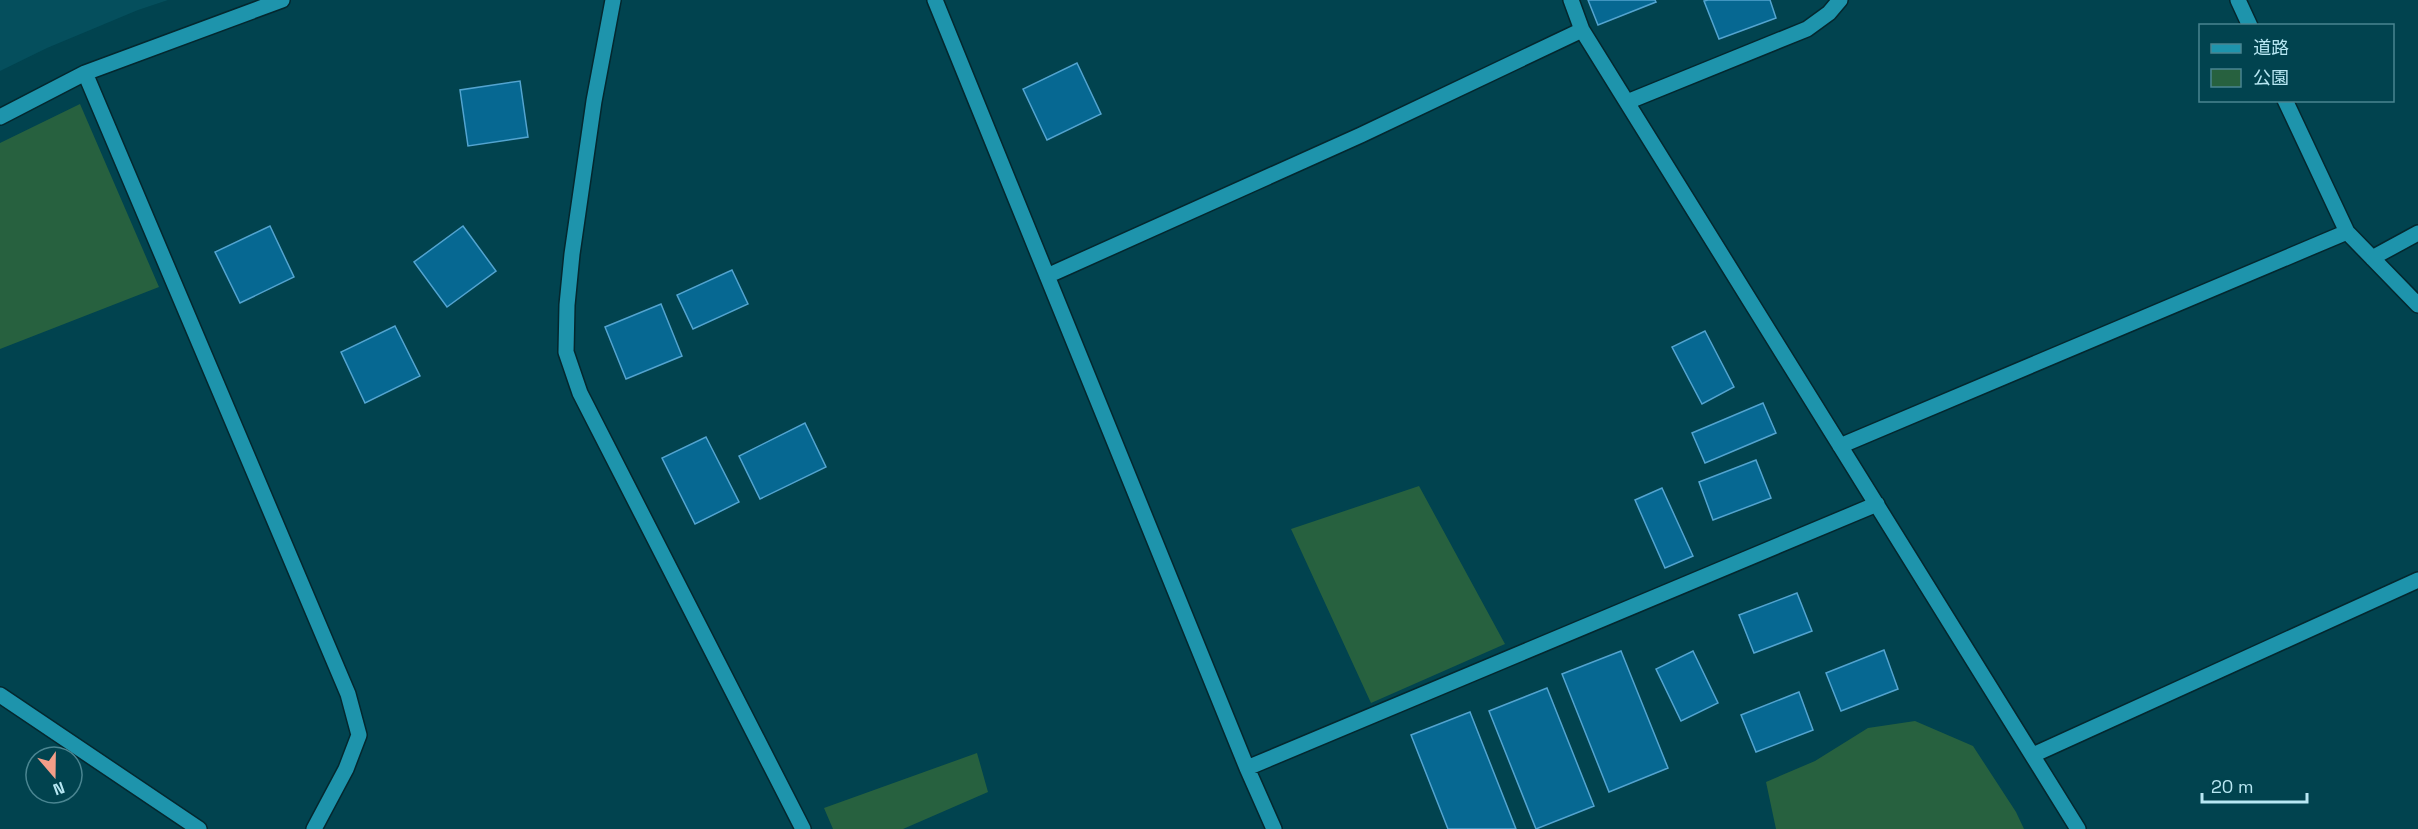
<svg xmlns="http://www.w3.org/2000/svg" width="2418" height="829" font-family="'Space Grotesk','Noto Sans JP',sans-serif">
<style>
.built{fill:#054f5d}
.green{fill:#27613f}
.building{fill:#066892;stroke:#53a4d0;stroke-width:1.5}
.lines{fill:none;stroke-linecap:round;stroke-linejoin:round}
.minor-casing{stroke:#04272e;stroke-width:18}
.minor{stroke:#1e94ac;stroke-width:15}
</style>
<rect width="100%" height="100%" fill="#01434f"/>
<path class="built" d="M0 0H168L138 10 47 48 0 71Z"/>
<path class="green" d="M80 104 159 287 0 349V143Z
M1419 486 1505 644 1371 703 1291 529Z
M1915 721 1973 746 2016 812 2024 829H1776L1766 782 1815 761 1868 728Z
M977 753 988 792 903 829H833L824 808Z"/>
<path class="building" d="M1588 0H1655L1656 2 1598 25Z
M1708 0H1770L1776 18 1719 39 1704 1Z
M1077 63 1101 114 1047 140 1023 89Z
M520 81 528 137 468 146 460 90Z
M270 226 294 277 240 303 215 252Z
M463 226 496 271 447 307 414 262Z
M732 270 748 304 693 329 677 295Z
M661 304 682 356 626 379 605 327Z
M395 326 420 376 365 403 341 352Z
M1705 331 1734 387 1702 404 1672 347Z
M1763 403 1776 433 1705 463 1692 433Z
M805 423 826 467 760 499 739 456Z
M706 437 739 502 695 524 662 458Z
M1756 460 1771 498 1713 520 1699 482Z
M1662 488 1693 556 1665 568 1635 500Z
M1797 593 1812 631 1754 653 1739 615Z
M1884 650 1898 689 1841 711 1826 673Z
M1621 651 1668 768 1609 792 1562 674Z
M1693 651 1718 703 1681 721 1656 669Z
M1547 688 1594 806 1536 829 1489 711Z
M1799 692 1813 730 1756 752 1741 715Z
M1470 712 1516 829H1448L1411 735Z"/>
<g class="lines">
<defs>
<path id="minor" d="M613 0 594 101 572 254 567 305 566 352 580 393 803 829
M935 0 1247 768 1274 829
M1571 0 1582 30 2078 829
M2238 0 2250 26
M85 73 348 694 359 735 346 769 314 829
M2285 100 2347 232 2418 305
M1627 102 1807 29 1829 13 1840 0
M0 117 85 73 282 0
M2372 258 2418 233
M1047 276 1361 135 1582 30
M1840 446 2347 232
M0 695 199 829
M2033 755 2418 580
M1247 768 1877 504"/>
</defs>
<use href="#minor" class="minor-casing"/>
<use href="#minor" class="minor"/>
</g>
<rect x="2199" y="24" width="195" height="78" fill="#01434f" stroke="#4a8591" stroke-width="1.5"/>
<rect x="2211" y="44" width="30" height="9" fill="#1e94ac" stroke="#4a8591" stroke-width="1.5"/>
<text x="2253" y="54" font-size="18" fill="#b8e7f3">道路</text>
<rect x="2211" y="69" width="30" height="18" fill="#27613f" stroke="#4a8591" stroke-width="1.5"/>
<text x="2253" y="84" font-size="18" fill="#b8e7f3">公園</text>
<g transform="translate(54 775) rotate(160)"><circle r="28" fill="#01434f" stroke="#4a8591" stroke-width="1.5"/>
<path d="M0-4.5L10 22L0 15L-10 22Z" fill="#f49e88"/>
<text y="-9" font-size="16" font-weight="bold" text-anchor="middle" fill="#b8e7f3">N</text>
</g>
<path d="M2202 793v9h105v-9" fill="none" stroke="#b8e7f3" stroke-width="3"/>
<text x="2211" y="793" font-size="18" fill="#b8e7f3" stroke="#01434f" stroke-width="4.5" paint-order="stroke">20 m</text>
</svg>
